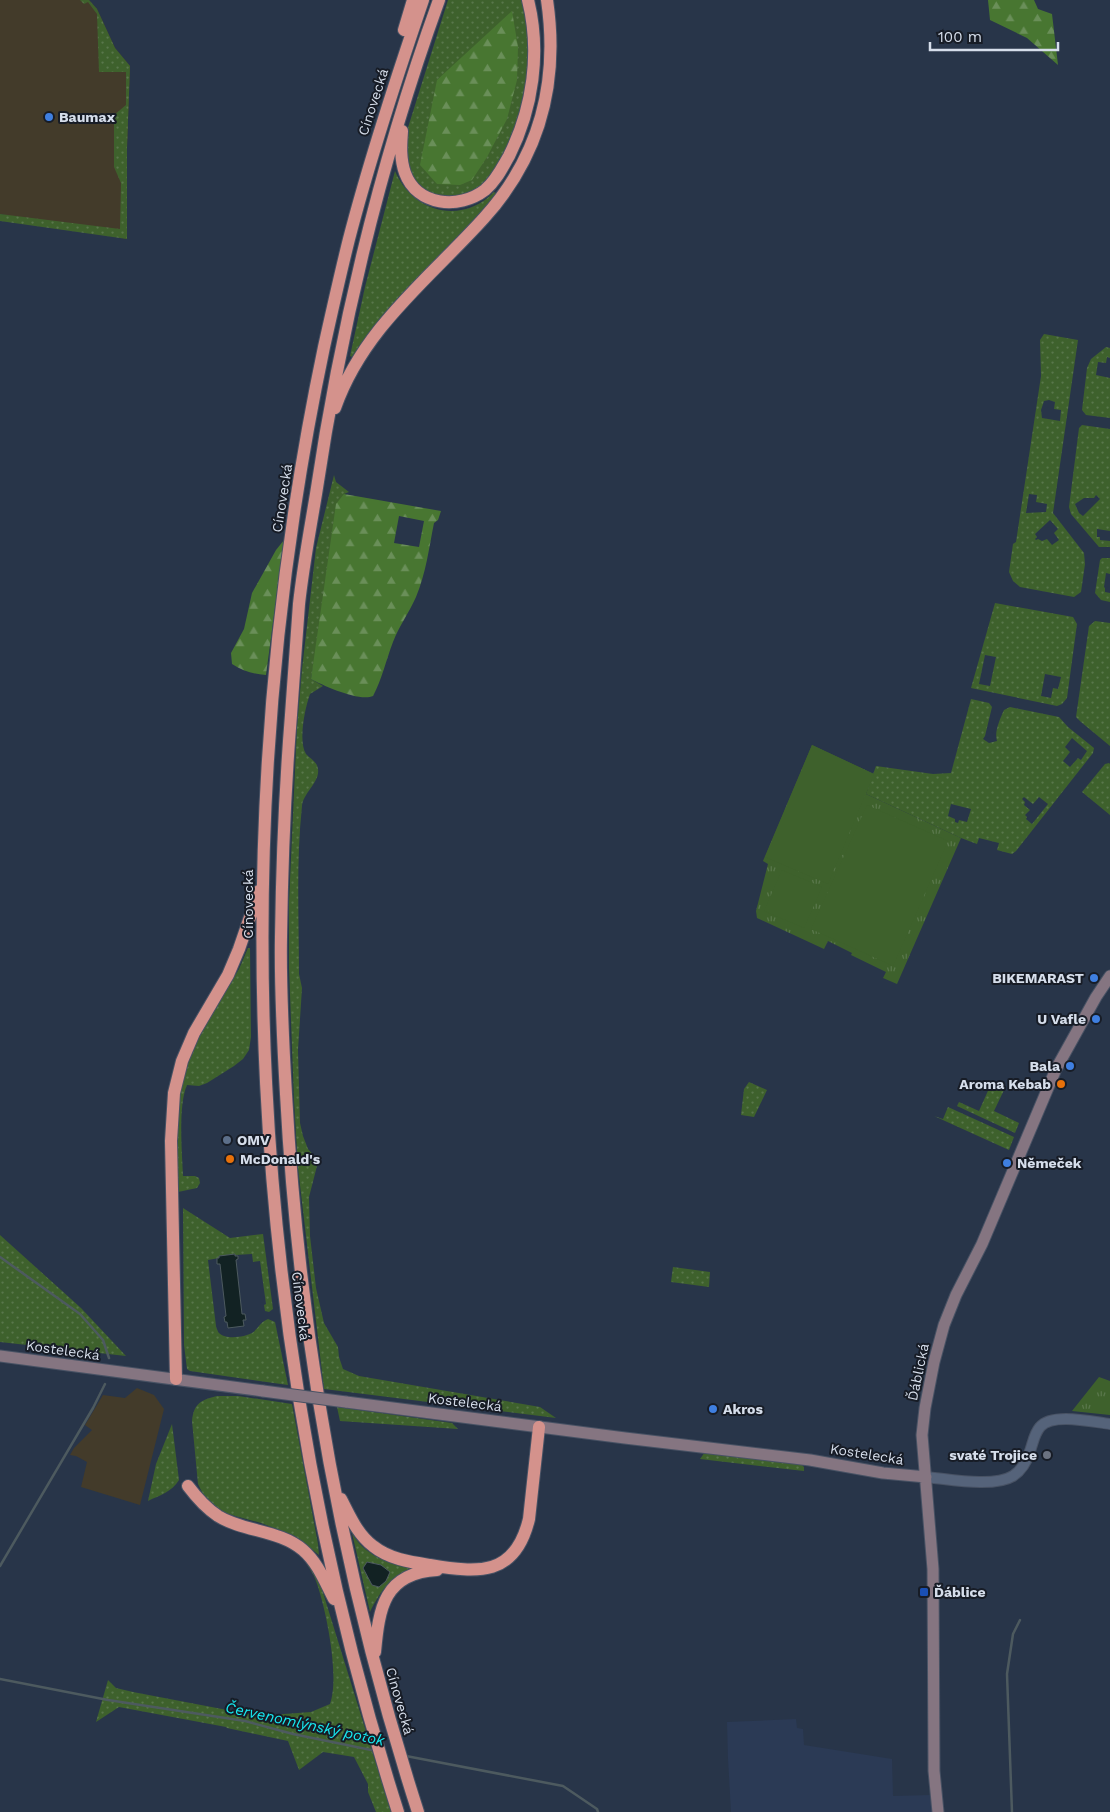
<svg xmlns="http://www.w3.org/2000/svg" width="1110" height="1812" font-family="'Work Sans',sans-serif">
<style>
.commercial{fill:#433b2a}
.built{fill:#2b3a55}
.grass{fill:url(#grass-dots);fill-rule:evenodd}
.forest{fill:url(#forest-firs);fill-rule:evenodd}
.park{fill:url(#park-tufts)}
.pitch{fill:#3e612c}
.water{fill:#122223;stroke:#4d5a5f}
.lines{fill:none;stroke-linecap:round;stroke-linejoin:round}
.stream{stroke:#4d5a5f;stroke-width:2.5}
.tertiary-casing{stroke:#485264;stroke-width:12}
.secondary-casing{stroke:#485264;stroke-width:13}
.trunk-casing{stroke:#485264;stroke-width:14}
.tertiary{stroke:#55637a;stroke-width:10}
.secondary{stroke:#857581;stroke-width:11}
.trunk{stroke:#d4928c;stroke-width:12}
.secondary-bridge-casing{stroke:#485264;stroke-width:13;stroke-linecap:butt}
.secondary-bridge{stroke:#857581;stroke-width:11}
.shop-dot{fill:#3f7fe0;stroke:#171c26;stroke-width:2}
.food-dot{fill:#e8710a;stroke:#171c26;stroke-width:2}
.service-dot{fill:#5c6f8a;stroke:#171c26;stroke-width:2}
.worship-dot{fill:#6b7280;stroke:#171c26;stroke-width:2}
.transit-dot{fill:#1a4fb4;stroke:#171c26;stroke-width:2}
.labels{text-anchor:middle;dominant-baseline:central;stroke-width:4;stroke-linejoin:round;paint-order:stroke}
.street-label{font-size:14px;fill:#d6deeb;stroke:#171c26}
.poi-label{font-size:14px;font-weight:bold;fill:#d6deeb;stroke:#171c26;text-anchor:start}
.water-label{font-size:15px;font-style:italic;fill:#17e9f1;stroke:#171c26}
</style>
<defs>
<pattern id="grass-dots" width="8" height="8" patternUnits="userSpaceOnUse" patternTransform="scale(1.25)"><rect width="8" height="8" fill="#3e612c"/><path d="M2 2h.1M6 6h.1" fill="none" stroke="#59774b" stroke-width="1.8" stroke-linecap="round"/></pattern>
<pattern id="forest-firs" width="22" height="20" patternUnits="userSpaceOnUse" patternTransform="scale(1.25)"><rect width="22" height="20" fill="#487631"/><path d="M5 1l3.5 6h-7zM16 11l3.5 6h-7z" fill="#6a8f59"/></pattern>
<pattern id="park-tufts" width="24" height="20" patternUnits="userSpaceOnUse" patternTransform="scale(1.25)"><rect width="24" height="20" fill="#3e612c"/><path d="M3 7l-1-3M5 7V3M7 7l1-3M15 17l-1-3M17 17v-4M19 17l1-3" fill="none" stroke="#59774b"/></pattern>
</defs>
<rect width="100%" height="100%" fill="#283549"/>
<path class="commercial" d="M0 0H89L97 9 115 48 130 66 127 148V239L0 214Z
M137 1388 154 1395 164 1409 140 1505 81 1487 87 1462 76 1456 70 1455 74 1448 92 1430 85 1425 103 1395 125 1398Z"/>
<path class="built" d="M796 1719 797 1728 803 1729 804 1745 892 1759 893 1796 930 1795 932 1812H731L728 1759 727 1722Z"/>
<path class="grass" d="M80 0H89L97 9 115 48 130 66 127 148V239L0 221V214L120 229 121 183 114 167V115L126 105V72H99L97 14 88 2 84 4Z
M448 0H523L529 36 528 74 519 121 503 157 487 181 476 191 453 200 429 195 408 172 405 137Z
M395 171C413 213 462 225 494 192L498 194C451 251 392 294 352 357L350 356 365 287Z
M1044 334 1078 340 1053 513 1084 553 1085 564 1081 592 1074 597 1020 587 1013 581 1009 572 1013 544 1016 542 1041 376 1040 340ZM1049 400 1055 402 1054 409 1061 410 1060 421 1042 418 1041 410 1044 401ZM1029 494 1037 495 1036 502 1047 504 1046 512 1026 513ZM1050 520 1058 529 1054 533 1059 540 1052 545 1047 539 1042 541 1038 539 1036 540 1035 539 1037 537 1035 534Z
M1106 347 1110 348V358L1107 357 1106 363 1098 362 1096 375 1110 378V418L1086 415 1082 410 1087 368 1091 359Z
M1082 425 1110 429V531L1097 529V537H1100V540L1110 541V547H1099L1071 514 1069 507 1079 428ZM1096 495 1100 499 1083 516 1079 513 1075 504 1084 498H1094Z
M334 475 336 482 349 492 344 494 311 679 323 686 310 694C305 708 298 741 306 754 310 759 317 761 318 769 320 782 303 793 302 806 296 862 299 918 299 974L302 988 298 1050 300 1123 303 1136 308 1149 316 1158 317 1166 309 1197 310 1236 316 1288 324 1323 338 1347 339 1357 343 1369 359 1376 540 1407 556 1418 324 1389 298 1168 294 1100 289 968V902L297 727 302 669 316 548Z
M1102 558H1110V574L1106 573 1104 587 1105 588V592L1110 593V602L1101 600 1095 593 1100 560Z
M995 603 1073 617 1077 624 1067 698 1062 704 1057 706 971 688ZM985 655 996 657 990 686 979 684ZM1045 674 1061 677 1058 689 1053 688 1051 698 1041 696Z
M1095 621 1110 623V746L1081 722 1076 717 1089 626Z
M971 699 989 703 992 707 985 736 983 739 989 743 997 741C994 732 1000 719 1004 710L1010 707 1059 717 1068 727 1094 748 1093 753 1016 851 1012 854 997 850 999 843 979 838 977 844 961 838 866 794 876 766 933 774 951 773ZM1072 738 1087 751 1081 760 1078 758 1070 767 1063 761 1070 752 1065 747ZM1024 797 1033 804 1039 797 1048 804 1032 824 1026 819 1027 817 1025 815 1030 810 1024 805 1025 802 1022 799ZM951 804 971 809 967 822 959 820 958 823 955 822V819L948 816Z
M1109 763 1110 764V815L1082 792 1105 764Z
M248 948H250L251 1037 249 1050 243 1059 234 1066 207 1083 199 1086 187 1085C178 1105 182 1152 183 1176H195L199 1178 200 1183 197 1188 178 1192V1108L183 1073 202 1030 239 969Z
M749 1082 767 1090 754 1117 741 1115 744 1089Z
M991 1084 1004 1090 994 1111 1019 1123 1015 1133 957 1106 959 1102 979 1111Z
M948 1107 1014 1137 1009 1150 934 1116 943 1119Z
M183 1208 230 1238 263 1234 273 1309 269 1312 265 1311 264 1305 266 1304 260 1261 253 1262 252 1254 219 1256V1258L208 1260 216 1326C216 1327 218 1332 219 1333 226 1340 245 1337 252 1333 258 1329 260 1322 268 1319L275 1322 288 1385 190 1371 187 1369 184 1345Z
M0 1235 81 1308 126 1356 0 1342Z
M673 1267 710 1272 709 1287 671 1282Z
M217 1396H238L292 1404 318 1544 319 1555 295 1536 261 1523 221 1512 205 1498 198 1484 192 1421C194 1403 201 1400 217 1396Z
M337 1407 452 1423 458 1429 340 1421Z
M172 1424 179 1480C172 1492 160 1495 148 1501L156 1464Z
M705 1452 801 1464 804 1467V1471L700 1459Z
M352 1533C364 1555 387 1563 410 1567V1570C389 1578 380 1592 370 1612ZM368 1562 381 1565 386 1581 379 1586 372 1585 363 1568Z
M305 1561 320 1583 391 1812H376L368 1792V1784L354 1757 323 1752 299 1770 288 1741 227 1728 226 1727 119 1707 96 1722 108 1680 116 1688 133 1692 258 1716 311 1712 330 1704C340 1677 326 1608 316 1581 314 1574 308 1567 305 1561Z"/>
<path class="forest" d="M988 0H1034L1038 9 1052 14 1058 65 1027 38 990 20Z
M512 11 518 47 517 80 507 119 487 157 472 180 460 185 437 184 420 165 437 80Z
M344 494 441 511 438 520 434 523C429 548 426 573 416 597 409 613 399 626 393 642 386 660 382 679 373 696 360 702 324 686 311 679L336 504ZM399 516 424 521 419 547 394 543Z
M284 540 266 675C253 674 243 671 232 664L231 653 244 629 252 593 276 550Z"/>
<path class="park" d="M812 745 874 774 866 794 961 838 897 984 883 978 886 972 851 955 852 953 828 941 824 949 757 918 756 911 768 864 763 861Z
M1099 1377 1110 1381V1415L1072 1411Z"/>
<path class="pitch" d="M812 745 874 774 828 884 765 857Z
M867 805 948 841 893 966 811 929Z
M782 870 822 887 804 928 764 911Z"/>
<path class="water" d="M235 1254V1256H238V1259L236 1260 242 1314H245L246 1320H243L244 1326 228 1328 227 1322H225L224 1317 226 1316 220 1264H217V1258H219V1256Z
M367 1562 381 1565 390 1572 386 1581 379 1587 372 1585 363 1568Z"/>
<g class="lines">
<path class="stream" d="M0 1257 80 1314 103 1340 109 1358
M0 1566 93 1408 105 1384
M0 1679 108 1700 245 1721 293 1734 376 1751
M406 1756 563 1786 597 1809 598 1812
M1012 1812 1007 1674 1013 1634 1020 1620"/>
<defs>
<path id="tertiary" d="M926 1477C949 1479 993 1488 1013 1476 1022 1470 1027 1461 1030 1451 1033 1443 1034 1434 1040 1427 1052 1412 1093 1422 1110 1424"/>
<path id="secondary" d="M0 1356 263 1391
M346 1402 625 1438 810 1460 883 1473 926 1477
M938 1812 934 1771 933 1569 922 1435 925 1408 934 1362 944 1325 956 1295 982 1244 1056 1069 1096 997 1110 976"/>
<path id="trunk" d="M404 30 413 0
M402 131C401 145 400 159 405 173 417 206 459 210 485 190 496 181 502 168 509 156 533 108 541 52 528 0
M335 408C363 328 429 279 484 218 540 156 559 82 547 0
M176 1379 171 1141 174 1093 182 1061 194 1033 228 975 239 949 259 891
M188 1486C197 1498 206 1508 218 1516 244 1532 280 1530 303 1550 318 1563 325 1582 334 1599
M341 1499C350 1516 357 1534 373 1546 389 1559 410 1562 430 1565 478 1573 515 1577 529 1519L539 1427
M375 1652C379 1608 384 1573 437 1570
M398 1812C247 1341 222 831 324 347 332 311 340 275 349 239 370 158 396 79 423 0
M418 1812C343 1580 299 1338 286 1094 283 1042 280 989 281 937 282 863 285 789 291 715 294 678 296 641 299 604 303 567 310 530 316 494 341 326 381 160 439 0"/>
</defs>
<use href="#tertiary" class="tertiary-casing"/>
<use href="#secondary" class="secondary-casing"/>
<use href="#trunk" class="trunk-casing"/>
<use href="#tertiary" class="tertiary"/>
<use href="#secondary" class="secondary"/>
<use href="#trunk" class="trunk"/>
<defs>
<path id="secondary-bridge" d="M263 1391 346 1402"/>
</defs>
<use href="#secondary-bridge" class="secondary-bridge-casing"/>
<use href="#secondary-bridge" class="secondary-bridge"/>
</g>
<g class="shop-dot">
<circle cx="49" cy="117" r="5"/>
<circle cx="1094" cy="978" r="5"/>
<circle cx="1096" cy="1019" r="5"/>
<circle cx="1070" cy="1066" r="5"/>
<circle cx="1007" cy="1163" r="5"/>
<circle cx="713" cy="1409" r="5"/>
</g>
<g class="food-dot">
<circle cx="1061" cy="1084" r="5"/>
<circle cx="230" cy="1159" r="5"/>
</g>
<circle class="service-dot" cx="227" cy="1140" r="5"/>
<circle class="worship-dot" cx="1047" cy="1455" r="5"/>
<rect class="transit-dot" x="919" y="1587" width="10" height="10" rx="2.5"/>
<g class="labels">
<g class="street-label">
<text transform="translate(373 102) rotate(-72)">Cínovecká</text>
<text transform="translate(282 498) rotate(-81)">Cínovecká</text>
<text transform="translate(248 904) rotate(-90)">Cínovecká</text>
<text transform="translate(301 1306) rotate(83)">Cínovecká</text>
<text transform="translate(63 1350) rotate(8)">Kostelecká</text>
<text transform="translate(918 1372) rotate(-78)">Ďáblická</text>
<text transform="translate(465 1402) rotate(7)">Kostelecká</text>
<text transform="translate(867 1454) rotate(9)">Kostelecká</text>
<text transform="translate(400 1701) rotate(74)">Cínovecká</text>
</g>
<g class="poi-label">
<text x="59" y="117">Baumax</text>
<text x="1084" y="978" text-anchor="end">BIKEMARAST</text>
<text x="1086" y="1019" text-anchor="end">U Vafle</text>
<text x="1060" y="1066" text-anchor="end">Bala</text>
<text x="1051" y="1084" text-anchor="end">Aroma Kebab</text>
<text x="237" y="1140">OMV</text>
<text x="240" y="1159">McDonald's</text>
<text x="1017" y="1163">Němeček</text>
<text x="723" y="1409">Akros</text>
<text x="1037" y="1455" text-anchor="end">svaté Trojice</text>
<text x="934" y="1592">Ďáblice</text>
</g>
<g class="water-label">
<text transform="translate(305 1724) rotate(12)">Červenomlýnský potok</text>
</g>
</g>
<path d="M930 42v8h128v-8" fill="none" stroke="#d6deeb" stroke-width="2.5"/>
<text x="938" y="42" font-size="15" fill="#d6deeb" stroke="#171c26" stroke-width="4" paint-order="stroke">100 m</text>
</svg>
